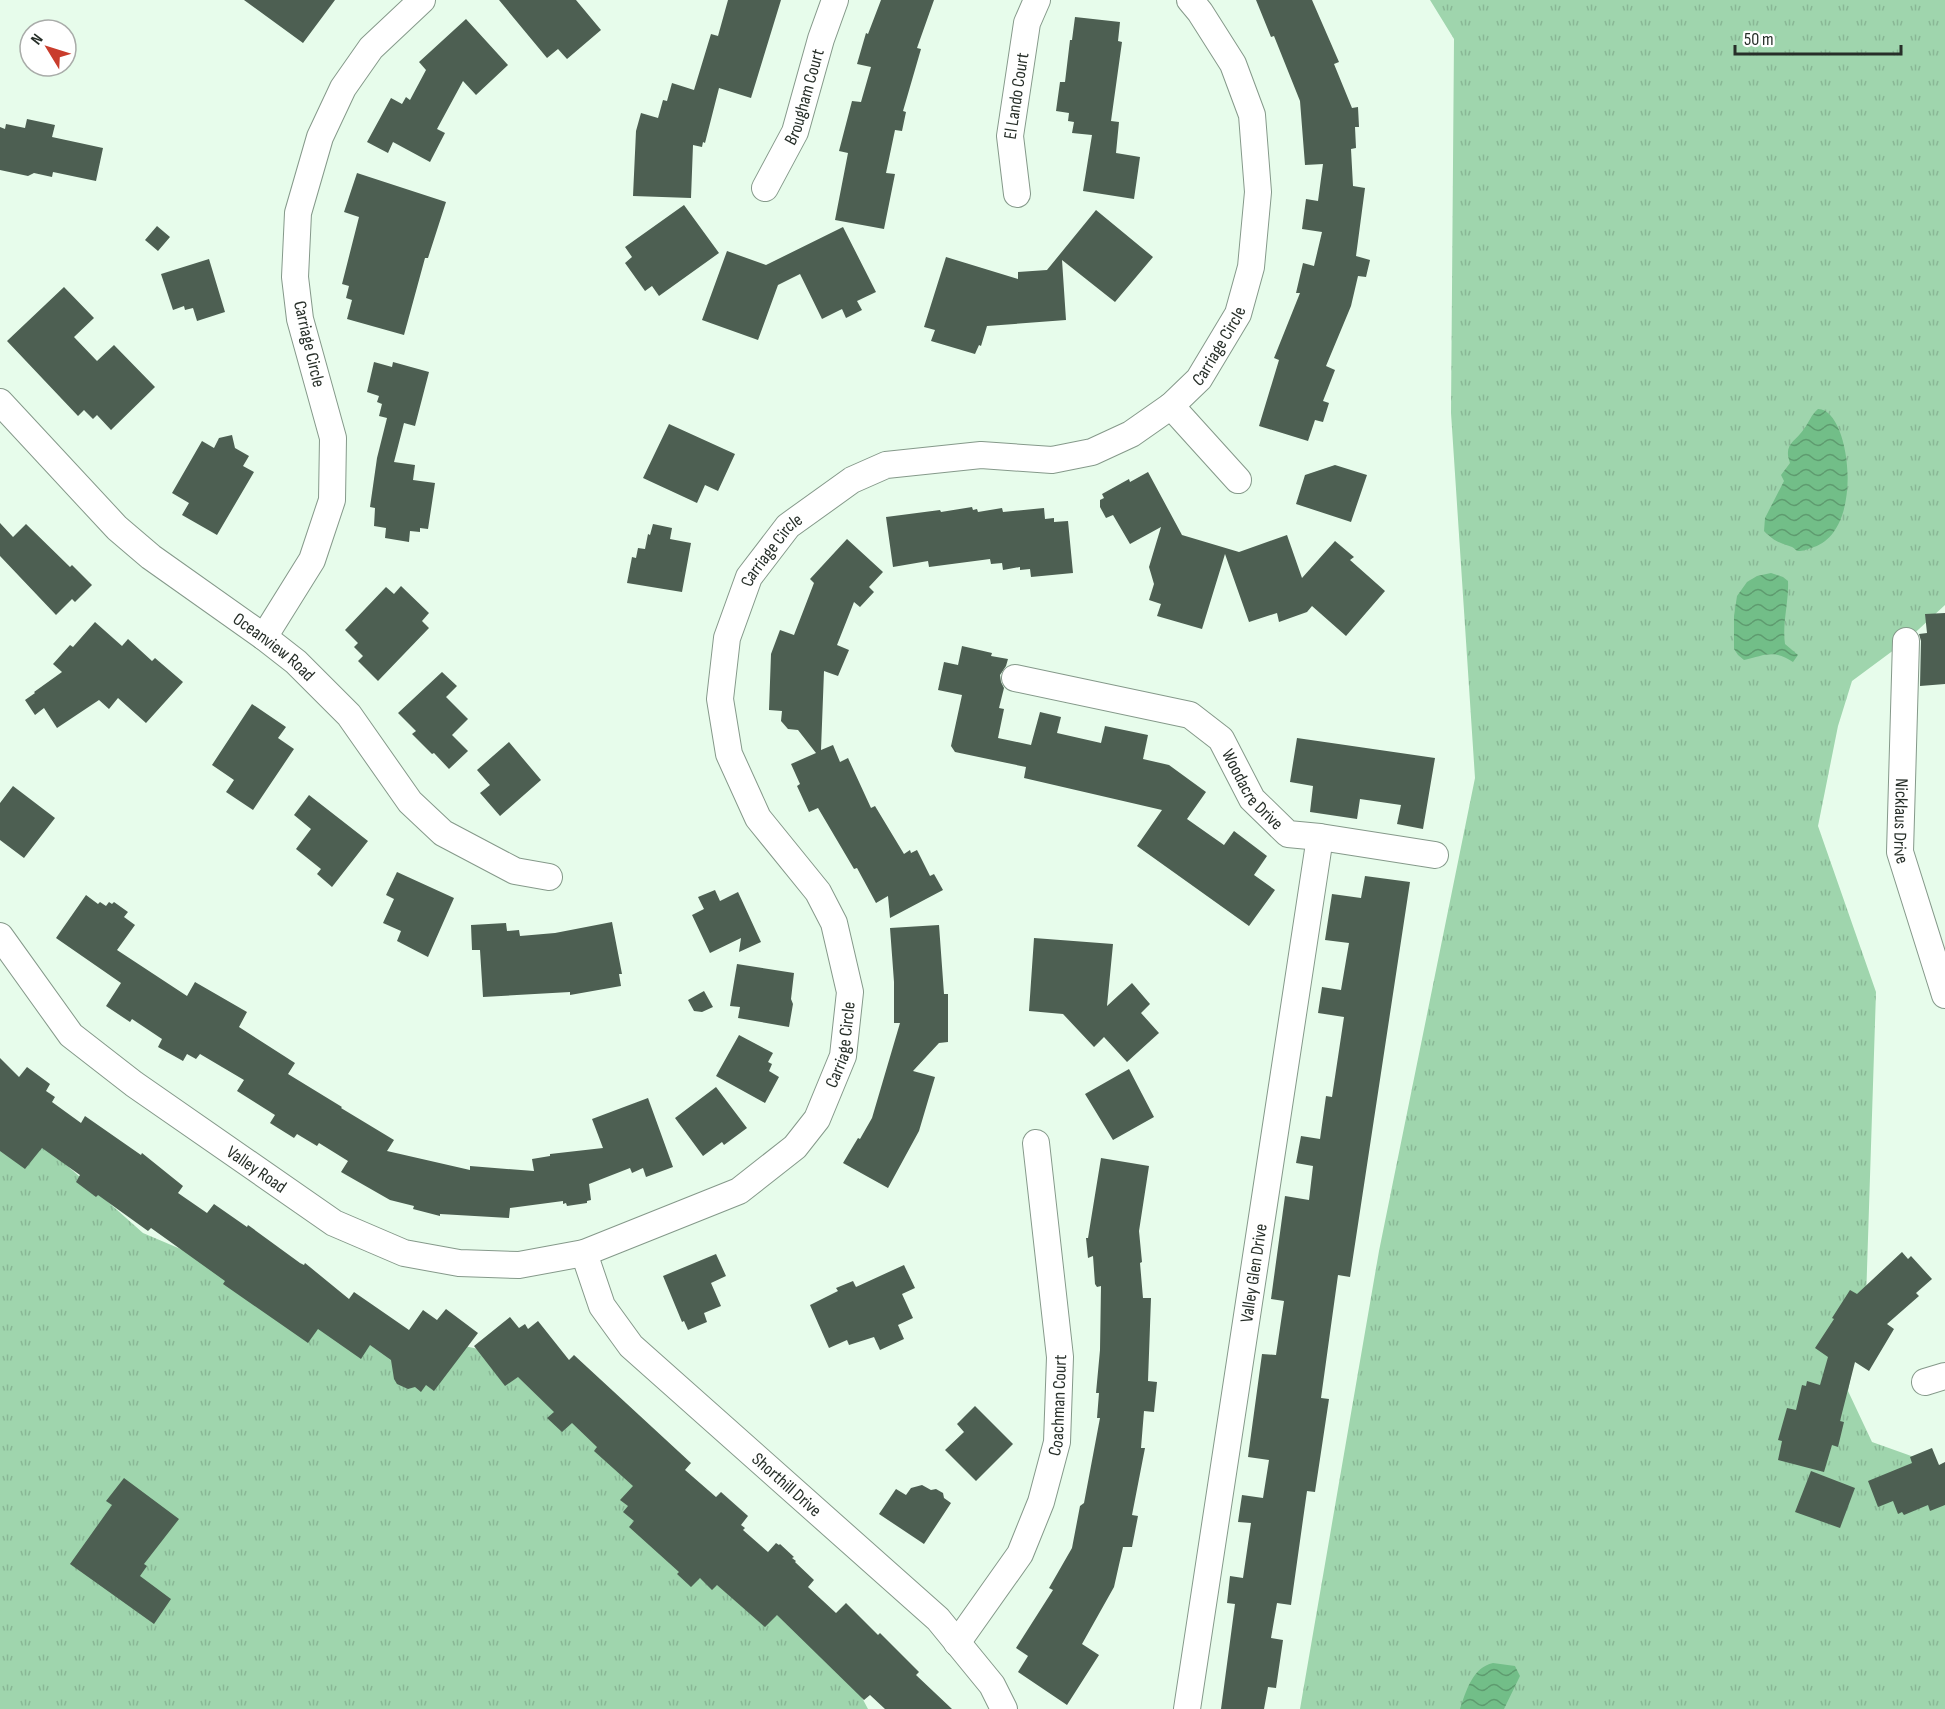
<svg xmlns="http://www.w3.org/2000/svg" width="1945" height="1709" font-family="'Sofia Sans Condensed',sans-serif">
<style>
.grass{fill:url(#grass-tufts)}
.water{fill:url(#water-waves)}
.building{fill:#4d5f52}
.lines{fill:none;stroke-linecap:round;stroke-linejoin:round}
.minor-casing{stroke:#85998a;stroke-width:28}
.minor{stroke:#fff;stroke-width:26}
.labels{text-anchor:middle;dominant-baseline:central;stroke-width:6;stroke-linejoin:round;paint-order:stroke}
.street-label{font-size:18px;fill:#272f29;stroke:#fff}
</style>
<defs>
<pattern id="grass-tufts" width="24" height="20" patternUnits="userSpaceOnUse" patternTransform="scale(1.5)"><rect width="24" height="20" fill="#9fd5ad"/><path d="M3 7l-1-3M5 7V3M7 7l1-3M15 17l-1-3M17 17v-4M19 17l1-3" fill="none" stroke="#89b795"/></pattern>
<pattern id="water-waves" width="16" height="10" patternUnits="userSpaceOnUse" patternTransform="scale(1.5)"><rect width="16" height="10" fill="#72be88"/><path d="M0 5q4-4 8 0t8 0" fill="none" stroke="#5e9b6f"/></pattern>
</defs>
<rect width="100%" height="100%" fill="#e7fceb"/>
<path class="grass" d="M1430 0H1945V605L1906 641 1852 681 1838 726 1818 826 1876 992 1866 1300 1848 1391 1872 1442 1945 1468V1709H1300L1379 1251 1475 778 1451 413 1454 39Z
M0 1106 143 1233 357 1324 503 1354 843 1662 868 1709H0Z"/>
<path class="water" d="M1818 409C1850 408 1866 530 1814 547 1810 548 1804 551 1800 551 1795 551 1796 549 1792 547 1779 543 1774 541 1764 531L1765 518 1784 481 1781 475 1790 463C1783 444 1795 442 1804 429 1809 422 1811 415 1818 409Z
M1771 573 1783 577 1788 581C1789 602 1782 623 1785 644L1798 655 1793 662C1774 649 1765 655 1744 660L1738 655 1734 649V616L1737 596 1747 582 1757 576Z
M1493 1663 1515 1666 1520 1676 1504 1709H1460C1466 1691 1473 1667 1493 1663Z"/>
<path class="building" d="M244 0H335L303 43Z
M499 0H576L601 30 567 59 558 49 547 58Z
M728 0H781L751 98 719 88 705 143 703 142 702 147 693 145 691 198 633 196 636 131 641 113 658 118 663 100 667 101 672 83 694 90 711 34 718 36Z
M881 0H934L917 48 921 49 903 111 906 112 902 131 895 130 886 173 895 174 884 229 835 220 848 153 839 151 852 101 861 102 871 67 857 64 866 33 868 34Z
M1256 0H1312L1339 62 1334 64 1352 108 1358 107 1359 127H1355L1356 148 1351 149 1353 186 1365 188 1356 256 1370 260 1366 277 1358 276 1351 306 1326 366 1335 370 1323 401 1329 403 1323 422 1315 420 1308 441 1259 426 1279 360 1274 358 1300 293H1296L1303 263 1314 266 1322 232 1302 229 1306 199 1318 201 1323 164 1305 165 1300 101 1274 36 1271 37Z
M1075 17 1120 22 1118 41 1122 42 1111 121 1119 122 1116 153 1140 157 1134 199 1083 191 1092 135 1072 133 1074 122 1068 121 1069 113 1056 111 1060 82H1065L1070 40H1072Z
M466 19 508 65 476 95 463 81 437 129 445 133 430 162 393 142 388 153 367 142 391 98 402 104 406 97 410 100 426 70 419 62Z
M27 119 55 125 52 137 103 148 96 181 53 172 52 177 34 173 28 176 0 170V127L5 129 6 124 25 128Z
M357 173 446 202 428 258H425L404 335 347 319 352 300 346 298 349 286 342 284 359 217 344 212Z
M684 205 719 253 659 296 652 286 645 291 625 263 632 257 625 247Z
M1096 210 1153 257 1115 302 1062 260 1066 320 987 326 981 346 979 345 975 354 931 341 935 330 924 327 946 257 1018 279V272L1047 270Z
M157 226 170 237 158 251 145 240Z
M843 227 876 292 857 301 862 310 846 318 842 309 822 319 800 274 778 285 758 340 702 320 727 251 766 265Z
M209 259 225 312 197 321 193 308 185 310 184 306 173 310 161 274Z
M64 287 94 318 74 337 97 361 114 345 155 387 111 430 97 415 93 419 84 410 78 416 7 341Z
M374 362 392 367 393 362 429 372 415 426 404 423 394 462 415 465 413 480 435 483 428 529 420 528V532L410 531 409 542 385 538 386 528 374 526 375 508 370 507 377 458 387 418 379 416 382 404 377 402 379 396 367 392Z
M669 424 735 454 718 491 705 485 697 503 643 478Z
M232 435 235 448 249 456 243 466 254 472 217 535 182 515 189 503 172 493 202 441 214 448 219 438Z
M1335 465 1367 475 1351 522 1296 504 1305 475Z
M1148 472 1182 535 1239 552 1287 535 1302 578 1335 541 1354 557 1350 560 1385 591 1346 636 1312 606 1307 612 1279 622 1277 613 1249 622 1225 554 1202 629 1157 616 1161 604 1149 600 1154 584 1149 567 1161 527 1130 544 1113 515 1106 518 1100 507V500L1104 498 1102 494 1129 479 1130 482Z
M972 507 973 510 977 509 978 512 1002 508 1003 512 1044 508 1045 519 1054 518V522L1068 521 1073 573 1031 577 1030 569 1020 570V567L1003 570 1002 563 991 564 990 559 929 567 928 561 893 567 886 517 940 510 941 512Z
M0 523 13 537 26 524 70 567 72 565 92 585 75 602 72 599 56 615 0 556Z
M653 524 672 528 670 539 691 543 682 592 627 583 632 557 636 558 638 548 645 549 648 534 650 535Z
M847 539 883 572 869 587 874 592 860 607 854 602 837 645 849 650 838 676 824 671 821 750 833 745 840 762 848 758 871 808 875 806 904 854 910 850 911 853 917 850 930 876 934 874 943 890 890 918 888 896 876 903 857 868 854 869 818 808 809 812 797 786 800 784 791 764 816 753 798 730 788 729 781 721 782 711 769 710 771 654 780 630 794 635 814 583 810 579Z
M401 586 429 613 422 621 429 628 378 681 358 661 363 656 354 647 358 643 345 630 386 587 394 594Z
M1945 613V684L1920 686 1921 641 1919 634 1927 633 1925 614Z
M95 622 122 646 128 639 152 661 155 658 183 682 146 723 118 698 109 709 99 700 57 728 44 708 35 715 25 700 35 693 34 692 62 672 53 664 70 645 73 647Z
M962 646 992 653 991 656 1008 659 1006 666 1000 675 1001 682 1004 688 999 708 1004 709 998 738 1031 745 1040 712 1061 717 1057 733 1101 743 1105 726 1148 735 1143 759 1169 765 1206 792 1187 819 1224 845 1234 831 1267 856 1254 875 1275 890 1249 926 1137 846 1162 810 1024 778 1026 767 955 752 951 746 962 695 938 690 944 662 958 665Z
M442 672 457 686 446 697 468 719 452 735 468 751 449 769 434 753 432 754 412 734 416 731 398 713Z
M252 704 286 727 278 738 294 749 253 810 226 792 234 780 212 765Z
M1297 738 1435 758 1423 829 1397 824 1401 805 1360 799 1357 819 1310 812 1313 786 1290 782Z
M509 742 541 780 500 816 480 793 490 785 477 770Z
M13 786 55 818 24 858 0 840V803Z
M309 795 368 841 332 887 317 874 321 869 296 849 311 829 294 815Z
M397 872 454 898 428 957 397 941 401 931 383 923 394 899 386 895Z
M1365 876 1410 882 1350 1277 1338 1275 1321 1398 1329 1399 1315 1492 1307 1491 1291 1605 1277 1603 1271 1638 1283 1640 1276 1688 1268 1687 1264 1709H1221L1235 1604 1227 1603 1230 1576 1243 1578 1251 1523 1238 1522 1242 1495 1263 1498 1269 1460 1248 1457 1262 1354 1276 1355 1284 1301 1271 1299 1285 1196 1309 1200 1313 1166 1296 1163 1301 1136 1320 1139 1326 1096 1332 1097 1344 1017 1318 1013 1322 987 1341 990 1349 943 1325 940 1332 894 1361 898Z
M715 890 720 901 738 892 761 942 739 952 741 938 710 953 692 915 704 909 698 897Z
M86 895 98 904 100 902 106 906 109 902 112 904 114 902 128 912 124 917 135 925 117 950 187 996 195 982 247 1012 239 1027 295 1063 288 1074 342 1107 341 1108 394 1140 387 1151 470 1170V1166L534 1171 532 1159 550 1156V1154L603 1148 592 1119 648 1098 673 1167 646 1177 643 1168 632 1173 630 1168 589 1184 591 1200 587 1201V1203L567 1206 566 1203 563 1204V1201L510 1208 509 1218 440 1214V1216L413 1209 414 1206 390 1200 341 1172 348 1161 319 1143 317 1146 297 1134 294 1138 270 1123 275 1115 237 1091 244 1080 200 1054 196 1059 187 1054 183 1061 158 1047 162 1039 132 1019 130 1022 106 1006 121 983 56 938Z
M612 922 622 974H619L621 986 570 995V992L483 997 480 950H472L471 925 506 923 507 931 519 930 520 936 555 933Z
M939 925 944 994H948V1042L939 1043 913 1071 935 1077 919 1131 888 1188 843 1163 858 1138 860 1139 872 1118 900 1023H894V982L890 928Z
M1034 938 1113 944 1107 1006 1132 983 1150 1004 1141 1013 1159 1033 1127 1062 1104 1037 1094 1047 1063 1014 1029 1011Z
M737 964 794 973 791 999 793 1004 789 1027 738 1018 740 1007 730 1006Z
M704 991 713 1007 702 1012 694 1011 688 1000Z
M739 1035 773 1053 768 1062 772 1064 769 1071 779 1077 765 1103 716 1076Z
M0 1058 19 1077 27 1067 50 1084 46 1091 55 1097 52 1102 81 1123 85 1116 141 1155 142 1153 183 1186 178 1193 207 1213 214 1204 247 1227 248 1225 300 1263 304 1265 305 1263 349 1299 354 1292 409 1330 423 1310 437 1320 446 1309 478 1333 434 1391 426 1385 421 1392 415 1387 408 1389 397 1384 394 1379 391 1360 370 1345 361 1359 318 1329 308 1343 223 1284 225 1281 151 1228 148 1231 98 1195 96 1197 76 1182 80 1175 42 1148 25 1169 0 1151Z
M1129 1069 1154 1117 1113 1140 1085 1094Z
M716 1087 747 1128 724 1145 722 1142 703 1156 675 1118Z
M1101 1158 1149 1166 1139 1231 1142 1262 1140 1263 1143 1298H1151L1148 1381 1157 1382 1154 1412 1144 1411 1141 1448H1145L1132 1515 1138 1516 1132 1547H1123L1114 1587 1082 1644 1099 1655 1067 1705 1018 1672 1028 1656 1016 1648 1053 1590 1049 1588 1072 1548 1080 1506 1084 1503 1100 1418H1097L1099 1393H1096L1100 1350 1101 1286 1097 1287 1095 1284 1093 1256 1088 1258 1086 1238H1088Z
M1902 1252 1908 1259 1911 1256 1932 1279 1916 1293 1919 1296 1887 1324 1894 1329 1869 1371 1855 1362 1840 1421 1844 1422 1838 1447 1832 1445 1824 1472 1778 1460 1782 1441 1778 1440 1787 1408 1796 1410 1802 1385 1806 1386 1807 1381 1820 1385 1828 1357 1815 1348 1834 1319 1832 1318 1850 1290 1857 1294Z
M716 1254 726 1276 711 1283 721 1306 704 1313 707 1322 688 1330 684 1321 682 1322 663 1276Z
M904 1265 915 1288 902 1294 913 1318 898 1325 904 1339 880 1350 874 1337 849 1345 847 1340 829 1348 810 1305 838 1291 836 1288 853 1281 856 1287Z
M510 1317 519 1328 525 1324 528 1329 538 1321 569 1360 574 1355 691 1463 685 1470 716 1497 721 1492 748 1516 741 1525 745 1528 743 1530 768 1552 776 1543 779 1545 780 1544 794 1557 792 1558 796 1561 795 1562 814 1580 808 1587 836 1613 846 1603 878 1635 880 1633 919 1672 916 1675 952 1709H885L870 1695 864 1700 777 1615 765 1627 717 1585 712 1590 700 1578 691 1587 677 1574 679 1572 629 1527 634 1521 623 1512 628 1506 620 1500 633 1486 594 1451 597 1447 572 1423 562 1432 547 1418 554 1412 518 1377 505 1386 474 1346Z
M975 1406 1013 1444 976 1481 945 1450 964 1432 957 1424Z
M1932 1448 1939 1465 1945 1462V1505L1930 1511 1928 1505 1904 1515 1902 1512 1898 1514 1893 1501 1878 1507 1868 1481 1912 1463 1910 1457Z
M1811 1471 1855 1488 1840 1528 1795 1512Z
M124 1478 179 1519 144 1564 147 1566 140 1576 171 1599 154 1624 70 1564 112 1505 106 1501Z
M922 1485 931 1490 936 1489 943 1493 944 1498 951 1503 924 1544 879 1514 896 1489 906 1495 911 1488Z"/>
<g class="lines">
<defs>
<g id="minor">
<path id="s1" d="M765 188 795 132 821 39 835 0"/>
<path id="s2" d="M1017 194 1010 136 1027 23 1037 0"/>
<path id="s3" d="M0 402 117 528 151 557 264 637 296 662 349 715 410 802 443 833 515 871 549 877"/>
<path d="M1171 406 1238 480"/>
<path d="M264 637 312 560 332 500 333 438 300 319 295 277 298 213 320 137 343 88 371 48 422 0"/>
<path id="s4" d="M1906 641 1900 852 1945 995"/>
<path id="s5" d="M1015 678 1190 715 1221 739 1252 799 1288 834 1320 837 1435 855"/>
<path id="s6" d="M0 936 71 1035 134 1084 334 1223 404 1253 459 1263 519 1265 584 1253 739 1191 795 1147 817 1119 843 1056 850 992 834 923 818 892 758 818 729 754 720 699 727 638 749 577 788 526 852 480 886 465 981 455 1052 460 1092 452 1131 434 1171 406 1199 379 1238 314 1251 267 1258 192 1252 115 1233 64 1200 12 1190 0"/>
<path id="s7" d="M584 1253 602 1306 631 1346 938 1619 992 1685 1004 1709"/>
<path d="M1925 1382 1945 1376"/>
<path id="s8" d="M957 1643 1020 1554 1041 1502 1057 1442 1060 1357 1036 1143"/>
<path id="s9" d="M1187 1709 1320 837"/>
</g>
</defs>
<use href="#minor" class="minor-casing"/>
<use href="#minor" class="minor"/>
</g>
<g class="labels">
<g class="street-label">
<text stroke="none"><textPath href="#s1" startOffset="100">Brougham Court</textPath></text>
<text stroke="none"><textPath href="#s2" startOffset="99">El Lando Court</textPath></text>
<text transform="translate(309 344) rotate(77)">Carriage Circle</text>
<text stroke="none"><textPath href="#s6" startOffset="2120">Carriage Circle</textPath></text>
<text stroke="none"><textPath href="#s6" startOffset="1598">Carriage Circle</textPath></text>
<text stroke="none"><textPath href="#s3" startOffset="369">Oceanview Road</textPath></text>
<text stroke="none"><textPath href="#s5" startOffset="278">Woodacre Drive</textPath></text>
<text stroke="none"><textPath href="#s4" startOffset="180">Nicklaus Drive</textPath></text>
<text stroke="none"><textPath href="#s6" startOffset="1056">Carriage Circle</textPath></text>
<text stroke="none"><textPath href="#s6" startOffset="351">Valley Road</textPath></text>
<text stroke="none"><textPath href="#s9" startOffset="441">Valley Glen Drive</textPath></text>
<text stroke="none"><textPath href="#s8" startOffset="264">Coachman Court</textPath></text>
<text stroke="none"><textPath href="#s7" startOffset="314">Shorthill Drive</textPath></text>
</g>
</g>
<g transform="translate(48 48) rotate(308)"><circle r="28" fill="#ffffff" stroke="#a9aca9" stroke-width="1.5"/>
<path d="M0-4.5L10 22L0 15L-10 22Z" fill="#c93c2c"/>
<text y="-9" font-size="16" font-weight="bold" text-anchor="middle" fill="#272f29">N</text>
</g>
<path d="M1735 45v9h166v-9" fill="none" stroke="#272f29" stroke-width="3"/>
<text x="1744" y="45" font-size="18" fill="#272f29" stroke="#ffffff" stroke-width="4.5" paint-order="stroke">50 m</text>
</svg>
